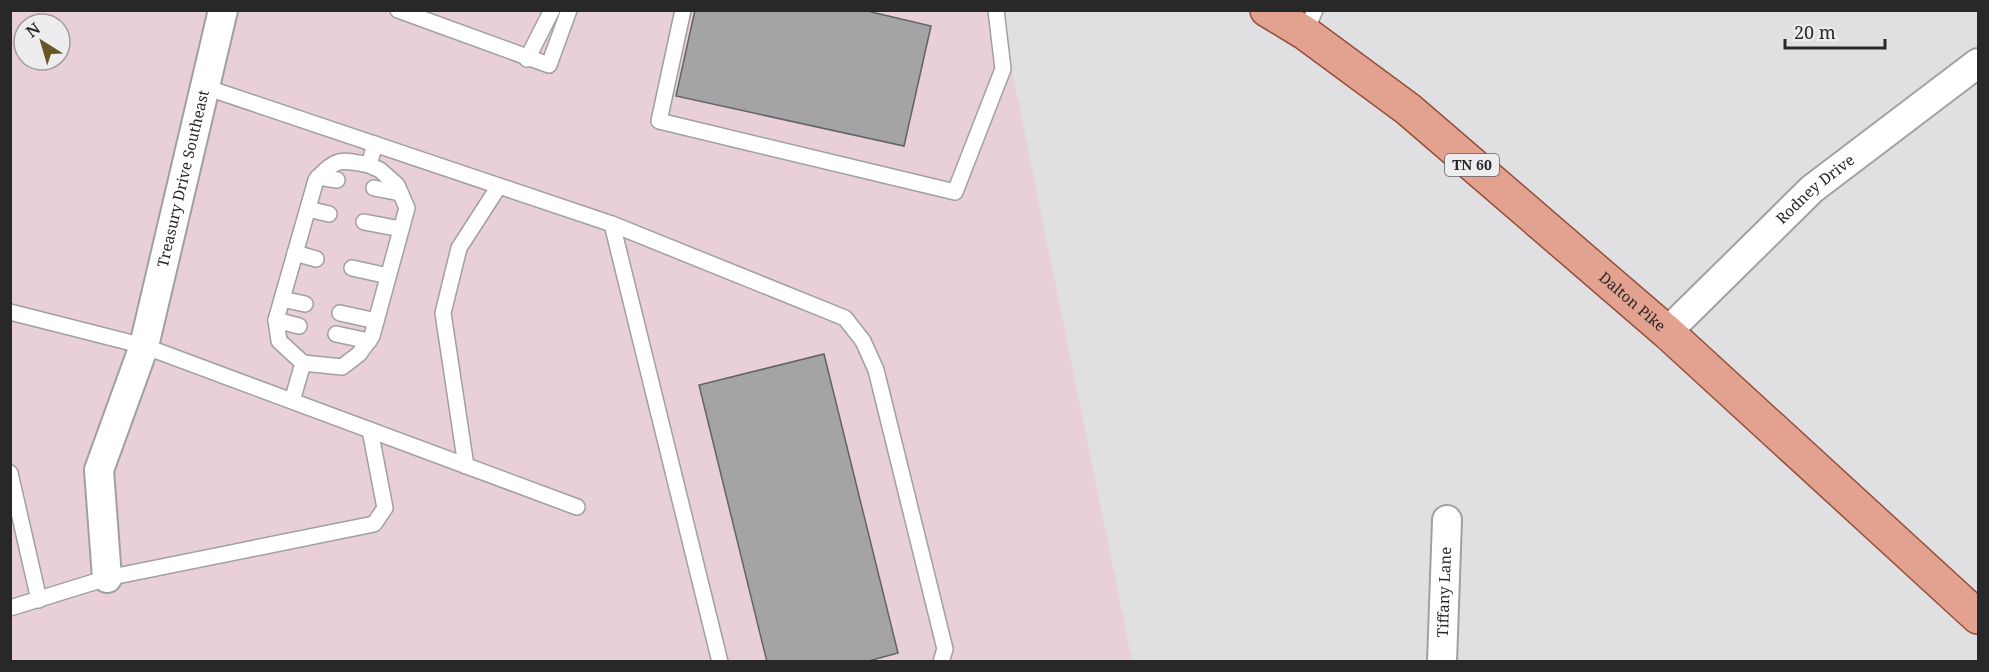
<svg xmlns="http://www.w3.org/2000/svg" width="1989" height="672" viewBox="0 0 1989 672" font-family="'Noto Serif',serif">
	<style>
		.commercial { fill: #e9cfd7; fill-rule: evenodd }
		.building { fill: #a4a4a7; stroke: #636365; stroke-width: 1.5 }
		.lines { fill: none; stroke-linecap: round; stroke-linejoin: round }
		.service-casing { stroke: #a0a0a3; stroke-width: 18 }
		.minor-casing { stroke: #a0a0a3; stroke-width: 32 }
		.primary-casing { stroke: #954f3b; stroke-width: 36 }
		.service { stroke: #fff; stroke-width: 15 }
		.minor { stroke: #fff; stroke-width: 28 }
		.primary { stroke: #e3a28f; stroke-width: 33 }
		.labels { text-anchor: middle; stroke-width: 4.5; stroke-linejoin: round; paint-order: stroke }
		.shield { fill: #ededf0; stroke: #636365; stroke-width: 1.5 }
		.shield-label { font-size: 14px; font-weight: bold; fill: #282829 }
		.street-label { font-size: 15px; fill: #282829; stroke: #ededf0 }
	</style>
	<rect width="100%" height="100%" fill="#e0e0e3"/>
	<path class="commercial" d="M10,11H1000L1132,661H11ZM24,24H60V60H24Z"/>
	<g class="building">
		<polygon points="695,10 863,10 931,26 904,146 676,96"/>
		<polygon points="824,354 898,653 865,662 767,662 699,385"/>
	</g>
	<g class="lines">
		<defs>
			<g id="service">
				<polyline points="398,10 549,65 569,10"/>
				<polyline points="683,10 659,121 955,192 1003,69 996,10"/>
				<polyline points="1305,33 1315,10"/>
				<polyline points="527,59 552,10"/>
				<polyline points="205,87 612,224 720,662"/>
				<polyline points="318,177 337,180"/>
				<polyline points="374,188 400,193"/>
				<polyline points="308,209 329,214"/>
				<polyline points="364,222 401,229"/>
				<polyline points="612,224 845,318 863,341 876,370 945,649 941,662"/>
				<polyline points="295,253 316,259"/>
				<polyline points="352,268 388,276"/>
				<polyline points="282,299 305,304"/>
				<polyline points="10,312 144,346 577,507"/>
				<polyline points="340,313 376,321"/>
				<polyline points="276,320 299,326"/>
				<polyline points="336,334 369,341"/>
				<polyline points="303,363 342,367 359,354 372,336 407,208 397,185 380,170 369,165"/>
				<path d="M292,401L303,363L279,341L276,320L316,180C336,158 340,159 369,165L375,144"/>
				<polyline points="466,466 443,313 459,248 499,186"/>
				<polyline points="10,473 39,600"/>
				<polyline points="10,608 107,578 374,524 385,508 370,430"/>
			</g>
			<g id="minor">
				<path id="s1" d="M1667,332L1812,189L1978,63"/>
				<path id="s2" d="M107,578L99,470L144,346L223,10"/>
				<path id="s3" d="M1442,662L1447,520"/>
			</g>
			<g id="primary">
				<path id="s4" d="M1267,10L1305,33L1408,109L1667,332L1978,617"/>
			</g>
		</defs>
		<use href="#service" class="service-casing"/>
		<use href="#minor" class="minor-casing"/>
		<use href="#primary" class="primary-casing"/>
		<use href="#service" class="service"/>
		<use href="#minor" class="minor"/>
		<use href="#primary" class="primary"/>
	</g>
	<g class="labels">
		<rect class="shield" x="1445" y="154" width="54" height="22" rx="4.5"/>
		<g class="shield-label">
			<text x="1472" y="170">TN 60</text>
		</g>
		<g class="street-label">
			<text dy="5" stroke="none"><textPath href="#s2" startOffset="412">Treasury Drive Southeast</textPath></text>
			<text dy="5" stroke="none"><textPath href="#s1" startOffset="206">Rodney Drive</textPath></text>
			<text dy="5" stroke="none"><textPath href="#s4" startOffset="468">Dalton Pike</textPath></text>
			<text dy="5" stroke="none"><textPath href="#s3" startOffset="70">Tiffany Lane</textPath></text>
		</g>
	</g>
	<rect width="1989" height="672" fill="none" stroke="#282829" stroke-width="24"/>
	<g transform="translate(42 42) rotate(323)"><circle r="28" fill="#ededf0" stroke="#9e9ea0" stroke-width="1.5"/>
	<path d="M0-4.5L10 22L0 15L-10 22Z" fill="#675725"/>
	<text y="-9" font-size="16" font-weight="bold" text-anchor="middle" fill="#282829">N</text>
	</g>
	<path d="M1785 39v9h100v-9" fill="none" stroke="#282829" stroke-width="3"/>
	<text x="1794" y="39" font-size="18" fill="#282829" stroke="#ededf0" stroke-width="4.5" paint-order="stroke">20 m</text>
</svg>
